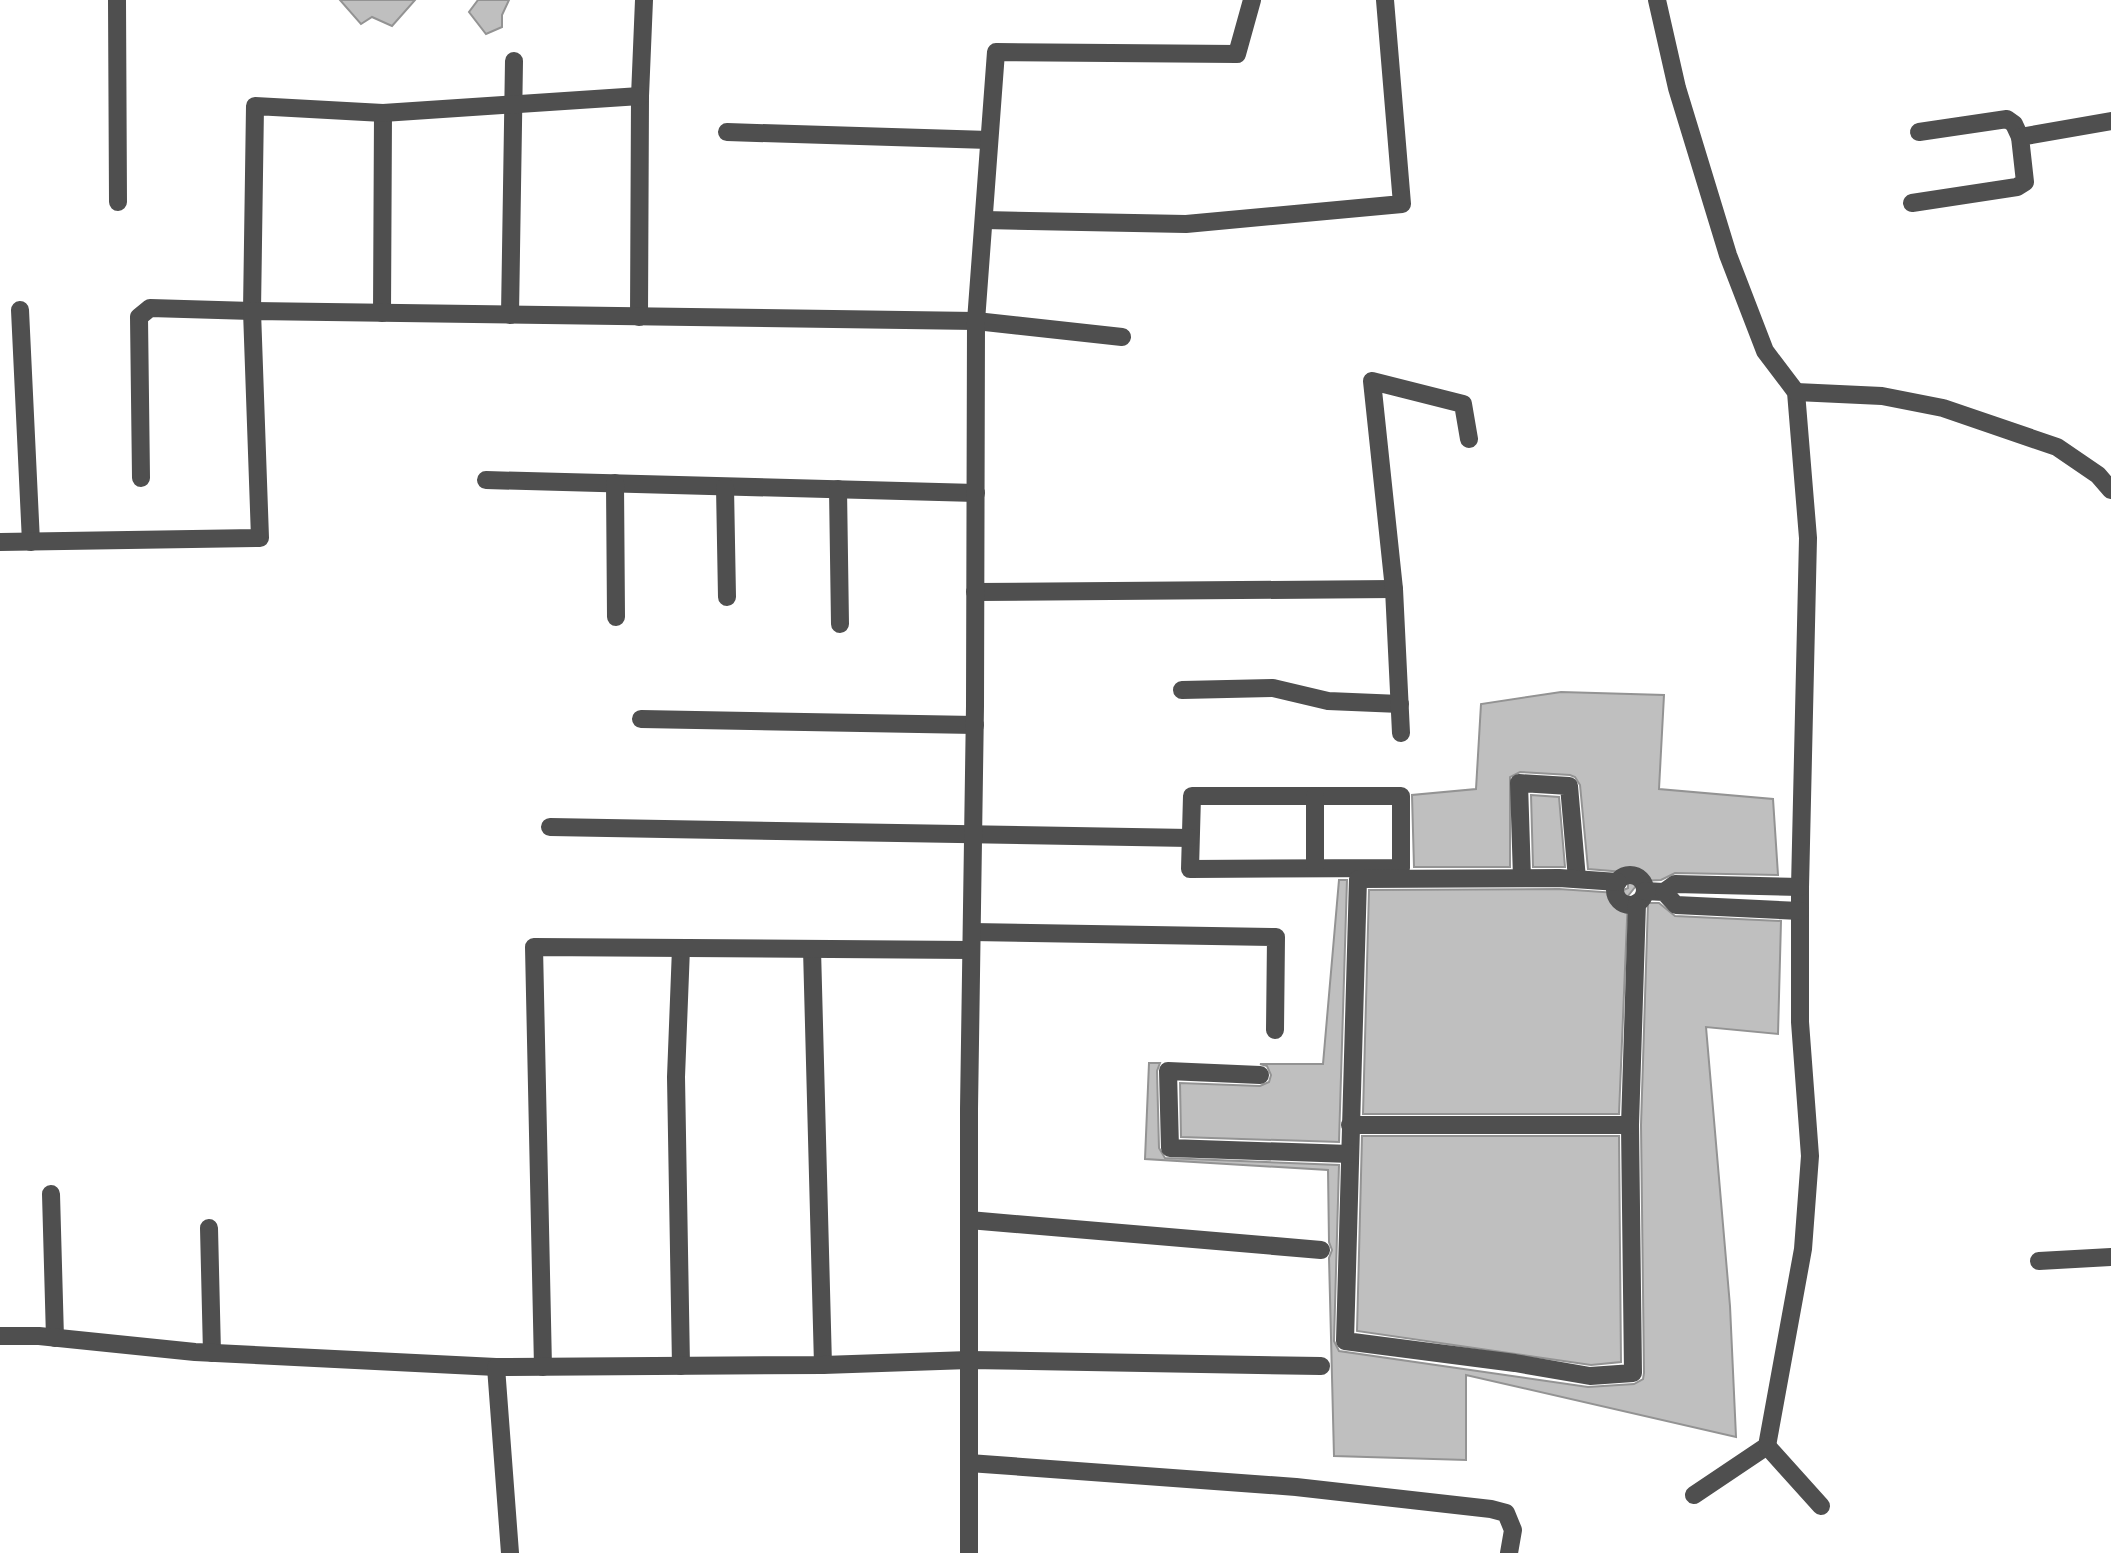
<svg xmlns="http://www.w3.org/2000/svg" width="2111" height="1553" viewBox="0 0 2111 1553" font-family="'Roboto Condensed',sans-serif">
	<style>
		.building { fill: #bfbfbf; stroke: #939393; stroke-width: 2 }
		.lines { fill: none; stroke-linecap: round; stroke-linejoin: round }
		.minor { stroke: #4f4f4f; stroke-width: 18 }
	</style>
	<rect width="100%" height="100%" fill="#fff"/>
	<g class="building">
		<polygon points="340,0 415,0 392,26 372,17 361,24"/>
		<polygon points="478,0 509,0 502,15 502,27 486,34 469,12"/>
		<polygon points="1561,692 1664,695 1659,789 1773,799 1778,875 1675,873 1661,880 1640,881 1628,896 1619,1114 1363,1114 1369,890 1559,889 1617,893 1628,888 1628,878 1624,872 1588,869 1580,785 1575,777 1570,775 1520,772 1510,777 1510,867 1414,867 1412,795 1476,789 1481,704"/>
		<polygon points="1531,795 1559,797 1565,867 1533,867"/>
		<polygon points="1339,880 1347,880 1339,1142 1181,1137 1180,1083 1260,1086 1269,1082 1271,1075 1267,1066 1260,1064 1323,1064"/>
		<polygon points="1648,903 1659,903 1675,916 1781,921 1778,1034 1706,1027 1730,1306 1736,1437 1466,1375 1466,1460 1334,1456 1329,1258 1332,1250 1329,1242 1328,1170 1145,1159 1149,1063 1160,1063 1157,1071 1159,1148 1165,1158 1339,1165 1334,1341 1339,1351 1588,1387 1634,1384 1643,1379 1644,1373 1641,1125"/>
		<polygon points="1362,1136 1619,1136 1621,1362 1591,1365 1357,1331"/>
	</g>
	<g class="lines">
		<g class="minor">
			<polyline points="117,0 118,202"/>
			<polyline points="1657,0 1677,88 1728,255 1765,351 1796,392 1808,538 1800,887 1800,1022 1810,1156 1803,1249 1767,1446 1694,1495"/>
			<polyline points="727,132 989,140"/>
			<polyline points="1919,132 2007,119 2014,124 2020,137"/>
			<polyline points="1912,203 2017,187 2025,182 2020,137 2111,121"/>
			<polyline points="984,220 1186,224 1402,204 1385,0"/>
			<polyline points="20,310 31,542"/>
			<polyline points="382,313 383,113"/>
			<polyline points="510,315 514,61"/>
			<polyline points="639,317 640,96 644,0"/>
			<polyline points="1796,392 1882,396 1943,408 2057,447 2098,475 2111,490"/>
			<polyline points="141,478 139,317 150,308 252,311 255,106 383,113 640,96"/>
			<polyline points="486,480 976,493"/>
			<polyline points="615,483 616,617"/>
			<polyline points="725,487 727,597"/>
			<polyline points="838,489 840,624"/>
			<polyline points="0,542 260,538 252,311 976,321 1122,337"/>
			<polyline points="975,592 1394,589"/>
			<polyline points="1182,690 1273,688 1328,701 1400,704"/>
			<polyline points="641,719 975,725"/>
			<polyline points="1401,733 1394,589 1372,381 1463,404 1469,439"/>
			<polygon points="1192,796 1401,796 1401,868 1190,869"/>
			<polyline points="550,827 1190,838"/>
			<polyline points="1315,868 1315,796"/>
			<circle cx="1630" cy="890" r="15"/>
			<polyline points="1522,878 1519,783 1569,786 1577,879"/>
			<polyline points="1618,882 1559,878 1358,879 1345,1341 1515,1363 1590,1376 1633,1373 1630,1125 1637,903"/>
			<polyline points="1645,891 1664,892 1676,905 1800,911"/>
			<polyline points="1664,892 1675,884 1800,887"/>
			<polyline points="972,932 1276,937 1275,1030"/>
			<polyline points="681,948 676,1077 681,1366"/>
			<polyline points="812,949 823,1365"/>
			<polyline points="1260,1075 1168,1071 1170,1148 1350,1154"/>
			<polyline points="1350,1125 1630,1125"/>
			<polyline points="51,1194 55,1338"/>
			<polyline points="969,1220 1321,1250"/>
			<polyline points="209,1228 212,1353"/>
			<polyline points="2039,1261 2111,1257"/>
			<polyline points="0,1336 39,1336 195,1352 496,1367"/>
			<polyline points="543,1367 534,947 971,950"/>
			<polyline points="1767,1446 1821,1506"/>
			<polyline points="969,1463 1296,1487 1491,1509 1506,1513 1513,1530 1509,1553"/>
			<polyline points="510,1553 496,1367 823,1365 969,1360 1321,1366"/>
			<polyline points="969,1553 969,1109 975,706 976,321 996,52 1237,54 1252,0"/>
		</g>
	</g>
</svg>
